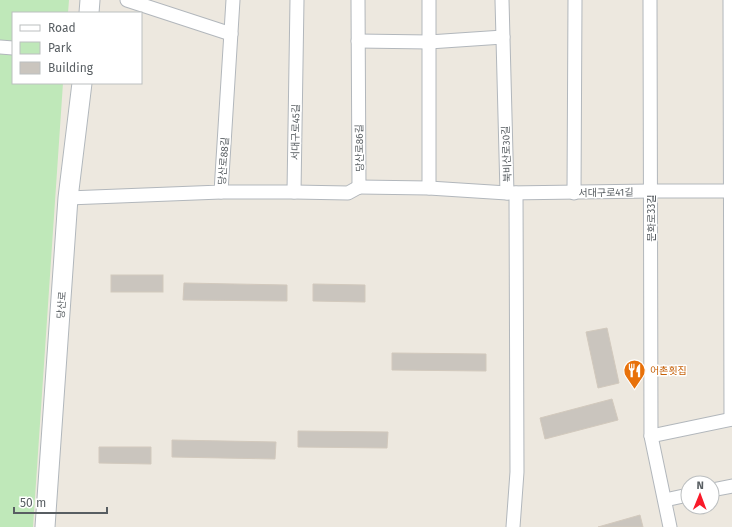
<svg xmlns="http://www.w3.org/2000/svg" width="732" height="527" viewBox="0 0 732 527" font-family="'Fira Sans','Noto Sans KR',sans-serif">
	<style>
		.green { fill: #bfe8b9 }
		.building { fill: #cac5be; stroke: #d2c9bd }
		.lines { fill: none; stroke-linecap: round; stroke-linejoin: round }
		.street-casing { stroke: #b2b7bc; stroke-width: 15 }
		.secondary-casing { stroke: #b1b7bc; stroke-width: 21 }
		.street { stroke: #fff; stroke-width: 13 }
		.secondary { stroke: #fff; stroke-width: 19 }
		.labels { text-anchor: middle; stroke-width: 3; stroke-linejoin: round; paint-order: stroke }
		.street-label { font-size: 10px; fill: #585e62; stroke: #fff }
		.food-label { font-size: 10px; fill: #c56008; stroke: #fff; text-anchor: start }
	</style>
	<rect width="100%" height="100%" fill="#ede8df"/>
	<polygon class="green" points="0,0 69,0 68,13 13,13 13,83 63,83 33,527 0,527"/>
	<g class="building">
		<rect x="111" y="275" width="52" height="17"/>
		<polygon points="184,283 287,285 287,301 183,300"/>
		<polygon points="313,284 365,285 365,302 313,301"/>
		<polygon points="607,328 619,383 598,388 586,332"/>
		<polygon points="392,353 486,354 486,371 392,370"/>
		<polygon points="612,399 618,420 545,439 540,418"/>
		<polygon points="298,431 388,432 387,448 298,447"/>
		<polygon points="172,440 276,442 275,459 172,457"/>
		<polygon points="99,447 151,447 151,464 99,463"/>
		<polygon points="640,515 643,527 598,527"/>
	</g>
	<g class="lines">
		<defs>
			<g id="street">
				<polyline points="127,0 231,34"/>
				<polyline points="358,0 359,187"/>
				<polyline points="429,0 429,188"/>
				<polyline points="502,0 507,193"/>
				<polyline points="650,0 651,436 670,527"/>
				<polyline points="730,0 731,419"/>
				<polyline points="358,41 429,42 503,37"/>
				<polyline points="0,47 13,48"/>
				<polyline points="359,187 429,188 507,193 651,191 732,191"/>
				<polyline points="221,192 294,192 348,193 359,187"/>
				<polyline points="294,192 297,0"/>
				<polyline points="574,193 575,0"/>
				<polyline points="68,198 221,192 233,0"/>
				<polyline points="651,436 732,419"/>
				<polyline points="712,490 732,486"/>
				<polyline points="665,500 688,495"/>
				<polyline points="513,527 517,472 516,193"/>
			</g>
			<g id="secondary">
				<polyline points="89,13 90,0"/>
				<polyline points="45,527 68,198 82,83"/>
			</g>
		</defs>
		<use href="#street" class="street-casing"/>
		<use href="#secondary" class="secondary-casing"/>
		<use href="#street" class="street"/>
		<use href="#secondary" class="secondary"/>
	</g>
	<defs>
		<symbol id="restaurant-pin" viewBox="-11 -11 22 30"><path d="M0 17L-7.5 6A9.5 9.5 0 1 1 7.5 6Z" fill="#e8710a" stroke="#fff"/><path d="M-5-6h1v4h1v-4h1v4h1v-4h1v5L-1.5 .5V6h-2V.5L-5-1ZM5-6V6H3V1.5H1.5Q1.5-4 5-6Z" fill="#fff"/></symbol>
	</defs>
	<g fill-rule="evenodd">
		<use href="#restaurant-pin" x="622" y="358" width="25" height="34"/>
	</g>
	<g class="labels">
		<g class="street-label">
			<text transform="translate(295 132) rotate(-89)" y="4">서대구로45길</text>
			<text transform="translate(359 148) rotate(-91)" y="4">당산로86길</text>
			<text transform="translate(506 154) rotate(-92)" y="4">북비산로30길</text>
			<text transform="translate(223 161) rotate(-86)" y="4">당산로88길</text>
			<text transform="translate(606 192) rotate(-1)" y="4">서대구로41길</text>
			<text transform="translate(651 218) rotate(-90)" y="4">문화로33길</text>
			<text transform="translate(61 305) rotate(-86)" y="4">당산로</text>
		</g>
		<g class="food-label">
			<text x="650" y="374">어촌횟집</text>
		</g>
	</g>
	<rect x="12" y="12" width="130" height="72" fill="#ffffff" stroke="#bcbfc0"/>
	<rect x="20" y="25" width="20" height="6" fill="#ffffff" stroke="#bcbfc0"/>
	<text x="48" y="32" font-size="12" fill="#585e62">Road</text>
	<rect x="20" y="42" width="20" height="12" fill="#bfe8b9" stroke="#bcbfc0"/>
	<text x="48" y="52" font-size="12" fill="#585e62">Park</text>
	<rect x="20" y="62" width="20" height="12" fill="#cac5be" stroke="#bcbfc0"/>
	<text x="48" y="72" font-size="12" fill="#585e62">Building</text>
	<g transform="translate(700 495) rotate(1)"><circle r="19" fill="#ffffff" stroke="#bcbfc0"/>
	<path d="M0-3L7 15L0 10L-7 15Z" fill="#f91a29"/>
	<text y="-6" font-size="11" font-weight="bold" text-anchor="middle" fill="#585e62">N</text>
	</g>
	<path d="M14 507v6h93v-6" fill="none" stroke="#585e62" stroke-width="2"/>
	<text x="20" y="507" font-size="12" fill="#585e62" stroke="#ffffff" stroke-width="3" paint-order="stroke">50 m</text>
</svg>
